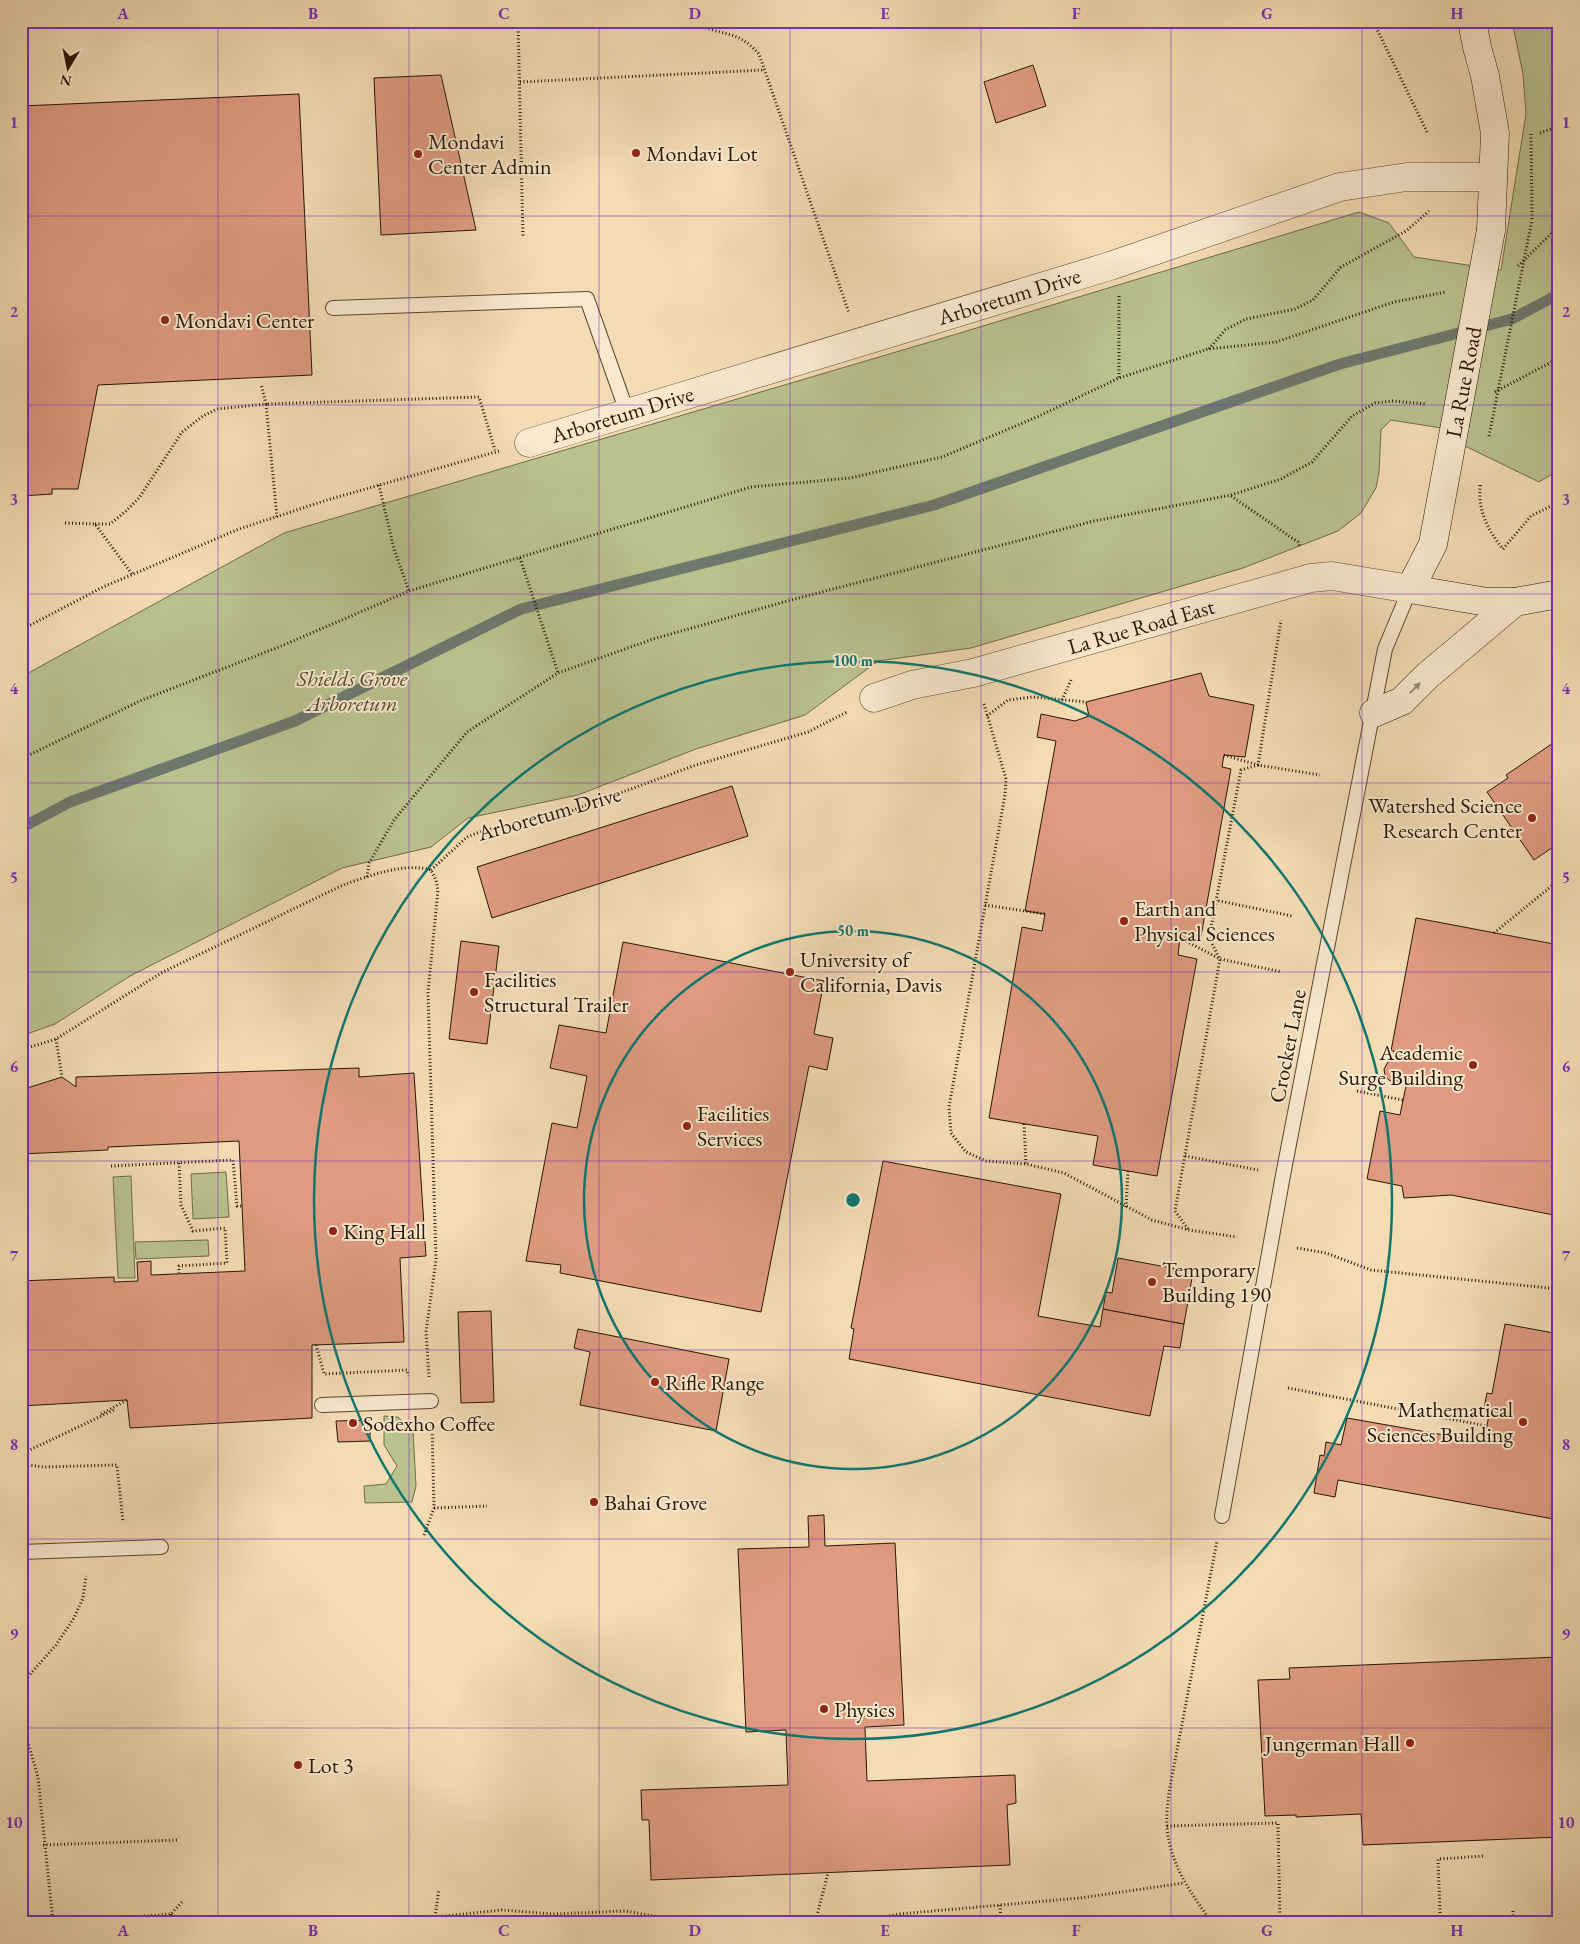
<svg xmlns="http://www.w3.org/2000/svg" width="1580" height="1944" viewBox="0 0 1580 1944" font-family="'EB Garamond',serif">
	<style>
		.green { fill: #b9c18f; stroke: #706c4a }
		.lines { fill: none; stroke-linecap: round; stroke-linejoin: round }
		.stream { stroke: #6e786d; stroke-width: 11 }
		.building { fill: #df9b81; stroke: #271604 }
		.lane-casing { stroke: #5a4730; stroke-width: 16 }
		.street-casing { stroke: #5a4730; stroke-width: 29 }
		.secondary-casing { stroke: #271604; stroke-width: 29 }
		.path { stroke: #271604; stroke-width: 3; stroke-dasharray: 1 2.5; stroke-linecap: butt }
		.lane { stroke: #f7e8ce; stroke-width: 14 }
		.street { stroke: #f7e8ce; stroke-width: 28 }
		.secondary { stroke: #f7e8ce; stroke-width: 28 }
		.secondary-bridge-casing { stroke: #271604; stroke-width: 29; stroke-linecap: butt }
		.path-bridge { stroke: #271604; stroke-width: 3; stroke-dasharray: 1 2.5; stroke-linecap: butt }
		.secondary-bridge { stroke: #f7e8ce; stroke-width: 28 }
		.oneway { fill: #998a73 }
		.grid { fill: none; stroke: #7b2cbf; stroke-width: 1; stroke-opacity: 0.55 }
		.ring { fill: none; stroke: #0f766e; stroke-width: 2.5 }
		.poi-dot { fill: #8f2418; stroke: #f7e8ce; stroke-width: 2 }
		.labels { text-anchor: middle; stroke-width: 4; stroke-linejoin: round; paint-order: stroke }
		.poi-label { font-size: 22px; fill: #271604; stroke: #f7e8ce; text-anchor: start }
		.street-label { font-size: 22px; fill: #271604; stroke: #f7e8ce }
		.park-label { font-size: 22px; font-style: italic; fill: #53492e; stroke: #f7e8ce }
		.centre { fill: #0f766e; stroke: #f7e8ce; stroke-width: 2.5 }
		.ring-label { font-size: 15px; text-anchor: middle; font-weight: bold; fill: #0f766e; stroke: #f7e8ce; stroke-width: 4; stroke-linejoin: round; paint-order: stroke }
		.neatline { fill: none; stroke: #7b2cbf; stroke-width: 2 }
		.grid-label { font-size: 16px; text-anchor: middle; font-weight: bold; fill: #7b2cbf }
	</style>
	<rect width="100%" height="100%" fill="#f3dbb4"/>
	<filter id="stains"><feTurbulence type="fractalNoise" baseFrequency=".004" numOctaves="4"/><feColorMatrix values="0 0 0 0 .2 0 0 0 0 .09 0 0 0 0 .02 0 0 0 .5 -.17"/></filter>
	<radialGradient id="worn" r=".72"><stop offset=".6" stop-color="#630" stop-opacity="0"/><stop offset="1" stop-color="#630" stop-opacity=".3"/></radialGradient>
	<g class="green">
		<polygon points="1512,21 1559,21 1559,470 1539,482 1465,446 1454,430 1391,420 1381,430 1379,472 1376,488 1361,513 1338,531 1243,568 971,648 878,661 805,715 696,749 578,795 468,818 431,847 342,868 130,976 55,1024 21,1036 21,677 284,533 940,339 1359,212 1389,223 1414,257 1501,270 1526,114 1523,74"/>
		<polygon points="226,1172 229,1217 193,1219 191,1174"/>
		<polygon points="131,1176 135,1278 118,1278 113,1177"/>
		<polygon points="208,1240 209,1256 136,1259 135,1242"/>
		<polygon points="384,1416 398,1417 413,1431 416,1486 412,1502 365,1503 364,1486 386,1484 397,1466 384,1445"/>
	</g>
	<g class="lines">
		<polyline class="stream" points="21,828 70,802 295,721 521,609 934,505 1340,364 1512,319 1559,294"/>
	</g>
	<g class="building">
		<polygon points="1033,65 1046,106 996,123 984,82"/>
		<polygon points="441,75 476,230 381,235 374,78"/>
		<polygon points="299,94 312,375 98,385 78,489 52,489 52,494 21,496 21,106"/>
		<polygon points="1201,673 1209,696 1254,705 1245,757 1224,755 1222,767 1231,769 1200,942 1180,938 1178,955 1197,959 1157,1176 1093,1165 1098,1136 989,1118 1022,927 1042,931 1045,914 1025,911 1056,741 1037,737 1041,714 1075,721 1089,716 1086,702"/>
		<polygon points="1559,739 1559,843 1534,860 1487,792 1508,778 1506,775"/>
		<polygon points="732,786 748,836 492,918 477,867"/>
		<polygon points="1416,918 1559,945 1559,1216 1451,1195 1404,1198 1402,1186 1367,1179 1380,1111 1400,1115 1407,1081 1390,1081 1385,1076 1384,1069 1388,1062 1395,1059 1394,1051 1391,1051"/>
		<polygon points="461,941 499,946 487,1044 449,1039"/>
		<polygon points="623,942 824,981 814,1034 833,1038 827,1070 809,1066 761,1312 560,1273 561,1265 526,1261 552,1123 577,1128 587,1076 550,1068 559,1025 606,1033"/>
		<polygon points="359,1068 359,1077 414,1073 426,1256 400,1258 404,1342 312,1345 312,1418 130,1428 127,1400 21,1406 21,1281 114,1277 114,1282 138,1281 137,1262 151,1261 151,1275 245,1271 239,1141 108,1147 108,1150 21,1154 21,1090 62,1077 76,1087 76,1077"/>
		<polygon points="883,1161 1061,1194 1038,1316 1100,1327 1103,1309 1184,1324 1180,1348 1164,1346 1150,1416 849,1359 854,1329 851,1328"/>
		<polygon points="1118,1258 1193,1272 1184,1324 1103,1309 1106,1292 1112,1293"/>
		<polygon points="491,1311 494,1402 461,1403 458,1312"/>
		<polygon points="1505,1324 1559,1334 1559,1520 1338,1480 1335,1497 1314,1493 1320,1455 1324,1456 1326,1442 1341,1445 1347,1418 1484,1442 1490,1409 1484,1408 1487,1393 1492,1394"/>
		<polygon points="578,1329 729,1359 716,1431 580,1405 590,1352 574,1348"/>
		<polygon points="370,1420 370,1441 338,1442 336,1421"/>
		<polygon points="824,1515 825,1546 895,1543 904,1725 865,1727 867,1781 1015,1775 1016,1803 1007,1805 1010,1865 651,1880 649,1820 642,1820 641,1790 788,1785 786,1730 746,1732 738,1549 809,1547 808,1516"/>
		<polygon points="1559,1657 1559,1837 1363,1845 1361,1814 1296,1817 1296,1815 1265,1816 1258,1680 1290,1679 1289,1668"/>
	</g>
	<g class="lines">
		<defs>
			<g id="lane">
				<polyline points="333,308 587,299 627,412"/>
				<polyline points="322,1405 431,1401"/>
				<polyline points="1222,1516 1283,1175 1385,649 1410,589"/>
				<polyline points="21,1552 161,1547"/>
			</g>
			<g id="street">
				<polyline points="529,443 1110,266 1340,187 1407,177 1493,177"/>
				<polyline points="874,698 912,685 973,673 1311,578 1332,576 1410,589"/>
			</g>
			<g id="secondary">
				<polyline points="1472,21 1477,47 1485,76 1495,133 1491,230"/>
				<polyline points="1455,425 1433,544 1410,589 1487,602 1515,602 1559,594"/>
				<polyline points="1374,713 1402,701 1427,676 1515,602"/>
			</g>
		</defs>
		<use href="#lane" class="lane-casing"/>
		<use href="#street" class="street-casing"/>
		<use href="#secondary" class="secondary-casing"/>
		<g class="path">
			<polyline points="518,21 523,238"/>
			<path d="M693,21C718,38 734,26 759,54L849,313"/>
			<polyline points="1373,21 1427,132"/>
			<polyline points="520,82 764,70"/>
			<polyline points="1540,133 1559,126"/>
			<polyline points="1531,134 1532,220"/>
			<polyline points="1518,266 1559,226"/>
			<polyline points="1119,296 1119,378"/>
			<polyline points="1209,349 1225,330 1246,319 1295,309 1313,300 1341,267 1406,231 1429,211"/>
			<polyline points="1495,392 1559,358"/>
			<polyline points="379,485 394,549 409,591"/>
			<path d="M1480,485C1478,511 1487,529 1503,549L1531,516L1551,506L1559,499"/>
			<polyline points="1231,496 1298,542 1300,547"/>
			<polyline points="277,517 266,404 479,397 495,450"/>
			<polyline points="65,523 95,524 132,574"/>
			<polyline points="95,524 110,524 126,511 139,498 182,432 203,416 217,409 266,404 261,384"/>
			<polyline points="520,558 558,673"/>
			<polyline points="21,630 103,587 239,529 327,500 499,451"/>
			<polyline points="1062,700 1071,680"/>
			<polyline points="984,704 1006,779 1005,795 949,1107 951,1133 966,1152 986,1161 1026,1164 1064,1173 1152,1220 1189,1230 1237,1237"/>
			<polyline points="987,716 1008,700 1033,697 1086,702"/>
			<polyline points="1224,755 1258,765 1281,620"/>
			<polyline points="21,759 142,700 279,647 409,591 751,487 850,478 942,457 1037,417 1119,378 1208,349 1276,342 1394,302 1446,292"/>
			<polyline points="431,870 467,837 482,831 571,811 696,765 808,732 847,712"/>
			<polyline points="367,877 369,863 394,820 467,732 558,673 653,639 791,600 1094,521 1231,495 1281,479 1312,462 1352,416 1375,403 1393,401 1427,404"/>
			<polyline points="1215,900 1292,916"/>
			<polyline points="985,905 1045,914"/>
			<polyline points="1494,933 1559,880"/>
			<polyline points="1180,938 1220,959 1282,972"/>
			<polyline points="56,1039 62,1077"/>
			<path d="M21,1050L56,1039L161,973L343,885C369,876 404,862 431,870L436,880L438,890L428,992L436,1260L426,1332L429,1377"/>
			<polyline points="1357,1091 1403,1100"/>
			<polyline points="1024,1124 1026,1164"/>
			<polyline points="1185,1156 1258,1170"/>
			<polyline points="179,1163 181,1205 193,1231 225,1228 227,1263 179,1266 179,1273"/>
			<polyline points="111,1166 233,1160 237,1206 242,1206"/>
			<polyline points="1126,1207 1128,1171"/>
			<polyline points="1188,1229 1175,1211 1220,959 1209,938 1241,770 1258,765 1320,775"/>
			<polyline points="1297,1248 1326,1253 1371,1270 1559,1289"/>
			<polyline points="316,1345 324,1374 407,1370 408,1376"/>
			<polyline points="1288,1388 1487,1426"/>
			<polyline points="101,1414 127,1400"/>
			<polyline points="21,1454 114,1410"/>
			<polyline points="21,1464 44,1467 117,1465 123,1522"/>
			<polyline points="434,1508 487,1506"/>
			<polyline points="424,1535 434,1508 432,1425"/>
			<polyline points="1167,1826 1278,1823 1280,1922"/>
			<polyline points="43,1845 178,1840"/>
			<polyline points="1000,1905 1001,1923"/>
			<polyline points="1513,1911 1513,1923"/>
			<polyline points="1440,1913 1438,1859 1484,1856"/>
			<polyline points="171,1914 171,1923"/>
			<polyline points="435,1917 502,1910 553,1914 625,1911 695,1923"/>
			<polyline points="53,1922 38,1777 24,1729 26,1679 56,1645 74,1618 83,1598 86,1576"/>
			<polyline points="50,1923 171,1914 183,1901"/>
			<polyline points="432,1923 435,1917 439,1889"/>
			<polyline points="815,1923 828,1873"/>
			<polyline points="855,1923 899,1914 1080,1898 1184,1883"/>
			<path d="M1212,1923C1191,1893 1170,1865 1167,1827C1166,1816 1168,1803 1169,1792L1217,1541"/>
		</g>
		<use href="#lane" class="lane"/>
		<use href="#street" class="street"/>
		<use href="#secondary" class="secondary"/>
		<defs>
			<polyline id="secondary-bridge" points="1455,425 1491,230"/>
		</defs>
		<use href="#secondary-bridge" class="secondary-bridge-casing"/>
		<polyline class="path-bridge" points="1489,436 1532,220"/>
		<use href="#secondary-bridge" class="secondary-bridge"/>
	</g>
	<defs><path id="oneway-solid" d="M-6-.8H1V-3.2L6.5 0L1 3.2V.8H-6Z" transform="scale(1.25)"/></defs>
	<use class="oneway" href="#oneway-solid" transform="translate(1415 688) rotate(-45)"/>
	<path class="grid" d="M218,21V1923M409,21V1923M599,21V1923M790,21V1923M981,21V1923M1171,21V1923M1362,21V1923M21,216H1559M21,405H1559M21,594H1559M21,783H1559M21,972H1559M21,1161H1559M21,1350H1559M21,1539H1559M21,1728H1559"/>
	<g class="ring">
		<circle cx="853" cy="1200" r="269"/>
		<circle cx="853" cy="1200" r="539"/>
	</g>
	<g class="poi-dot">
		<circle cx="636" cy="153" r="5"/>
		<circle cx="418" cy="154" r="5"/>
		<circle cx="165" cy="320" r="5"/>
		<circle cx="1532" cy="818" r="5"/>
		<circle cx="1124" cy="921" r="5"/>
		<circle cx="790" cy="972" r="5"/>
		<circle cx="474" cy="992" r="5"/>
		<circle cx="1473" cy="1065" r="5"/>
		<circle cx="687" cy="1126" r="5"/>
		<circle cx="333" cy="1231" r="5"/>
		<circle cx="1152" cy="1282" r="5"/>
		<circle cx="655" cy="1382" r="5"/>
		<circle cx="1523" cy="1422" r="5"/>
		<circle cx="353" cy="1423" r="5"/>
		<circle cx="594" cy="1502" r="5"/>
		<circle cx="824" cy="1709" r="5"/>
		<circle cx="1410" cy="1743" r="5"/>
		<circle cx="298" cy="1765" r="5"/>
	</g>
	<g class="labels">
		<g class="poi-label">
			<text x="428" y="149">Mondavi<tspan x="428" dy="25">Center Admin</tspan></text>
			<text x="646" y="161">Mondavi Lot</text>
			<text x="175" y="328">Mondavi Center</text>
			<text x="1522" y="813" text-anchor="end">Watershed Science<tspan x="1522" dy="25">Research Center</tspan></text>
			<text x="1134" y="916">Earth and<tspan x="1134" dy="25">Physical Sciences</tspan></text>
			<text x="800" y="967">University of<tspan x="800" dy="25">California, Davis</tspan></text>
			<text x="484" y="987">Facilities<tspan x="484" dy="25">Structural Trailer</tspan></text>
			<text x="1463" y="1060" text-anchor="end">Academic<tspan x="1463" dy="25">Surge Building</tspan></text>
			<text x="697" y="1121">Facilities<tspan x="697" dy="25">Services</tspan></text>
			<text x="343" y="1239">King Hall</text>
			<text x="1162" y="1277">Temporary<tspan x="1162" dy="25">Building 190</tspan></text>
			<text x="665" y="1390">Rifle Range</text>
			<text x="1513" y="1417" text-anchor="end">Mathematical<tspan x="1513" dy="25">Sciences Building</tspan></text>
			<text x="363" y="1431">Sodexho Coffee</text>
			<text x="604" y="1510">Bahai Grove</text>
			<text x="834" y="1717">Physics</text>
			<text x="1400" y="1751" text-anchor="end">Jungerman Hall</text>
			<text x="308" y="1773">Lot 3</text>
		</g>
		<g class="street-label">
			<text transform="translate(1009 296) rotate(-17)" y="8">Arboretum Drive</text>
			<text transform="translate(1463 382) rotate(-79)" y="8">La Rue Road</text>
			<text transform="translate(622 414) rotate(-17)" y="8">Arboretum Drive</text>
			<text transform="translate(1141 626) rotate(-16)" y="8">La Rue Road East</text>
			<text transform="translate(549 813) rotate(-16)" y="8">Arboretum Drive</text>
			<text transform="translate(1287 1046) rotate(-79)" y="8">Crocker Lane</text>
		</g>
		<g class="park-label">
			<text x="352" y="686">Shields Grove<tspan x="352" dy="25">Arboretum</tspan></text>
		</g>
	</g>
	<circle cx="853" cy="1200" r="8" class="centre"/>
	<g class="ring-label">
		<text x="853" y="666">100 m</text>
		<text x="853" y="936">50 m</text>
	</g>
	<rect width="1580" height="1944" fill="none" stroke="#f3dbb4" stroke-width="55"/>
	<g transform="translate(68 68) rotate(190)" stroke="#f7e8ce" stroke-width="4" paint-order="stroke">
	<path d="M0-4L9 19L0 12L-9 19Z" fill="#271604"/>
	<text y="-8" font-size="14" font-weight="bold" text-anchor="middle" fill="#271604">N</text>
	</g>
	<rect x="28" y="28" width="1524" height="1888" class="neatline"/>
	<g class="grid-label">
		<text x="123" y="19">A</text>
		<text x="313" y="19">B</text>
		<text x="504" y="19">C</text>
		<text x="695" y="19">D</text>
		<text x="885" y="19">E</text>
		<text x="1076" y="19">F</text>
		<text x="1267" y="19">G</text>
		<text x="1457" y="19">H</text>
		<text x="14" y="128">1</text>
		<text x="1566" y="128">1</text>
		<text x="14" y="317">2</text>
		<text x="1566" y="317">2</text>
		<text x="14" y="505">3</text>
		<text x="1566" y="505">3</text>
		<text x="14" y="694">4</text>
		<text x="1566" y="694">4</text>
		<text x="14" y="883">5</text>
		<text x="1566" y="883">5</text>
		<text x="14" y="1072">6</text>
		<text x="1566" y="1072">6</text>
		<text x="14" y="1261">7</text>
		<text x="1566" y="1261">7</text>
		<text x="14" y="1450">8</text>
		<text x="1566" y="1450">8</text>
		<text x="14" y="1639">9</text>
		<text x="1566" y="1639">9</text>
		<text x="14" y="1828">10</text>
		<text x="1566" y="1828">10</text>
		<text x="123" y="1936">A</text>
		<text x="313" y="1936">B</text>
		<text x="504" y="1936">C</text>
		<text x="695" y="1936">D</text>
		<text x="885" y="1936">E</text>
		<text x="1076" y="1936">F</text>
		<text x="1267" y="1936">G</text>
		<text x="1457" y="1936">H</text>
	</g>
	<rect width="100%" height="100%" filter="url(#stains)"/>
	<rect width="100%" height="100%" fill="url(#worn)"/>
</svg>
